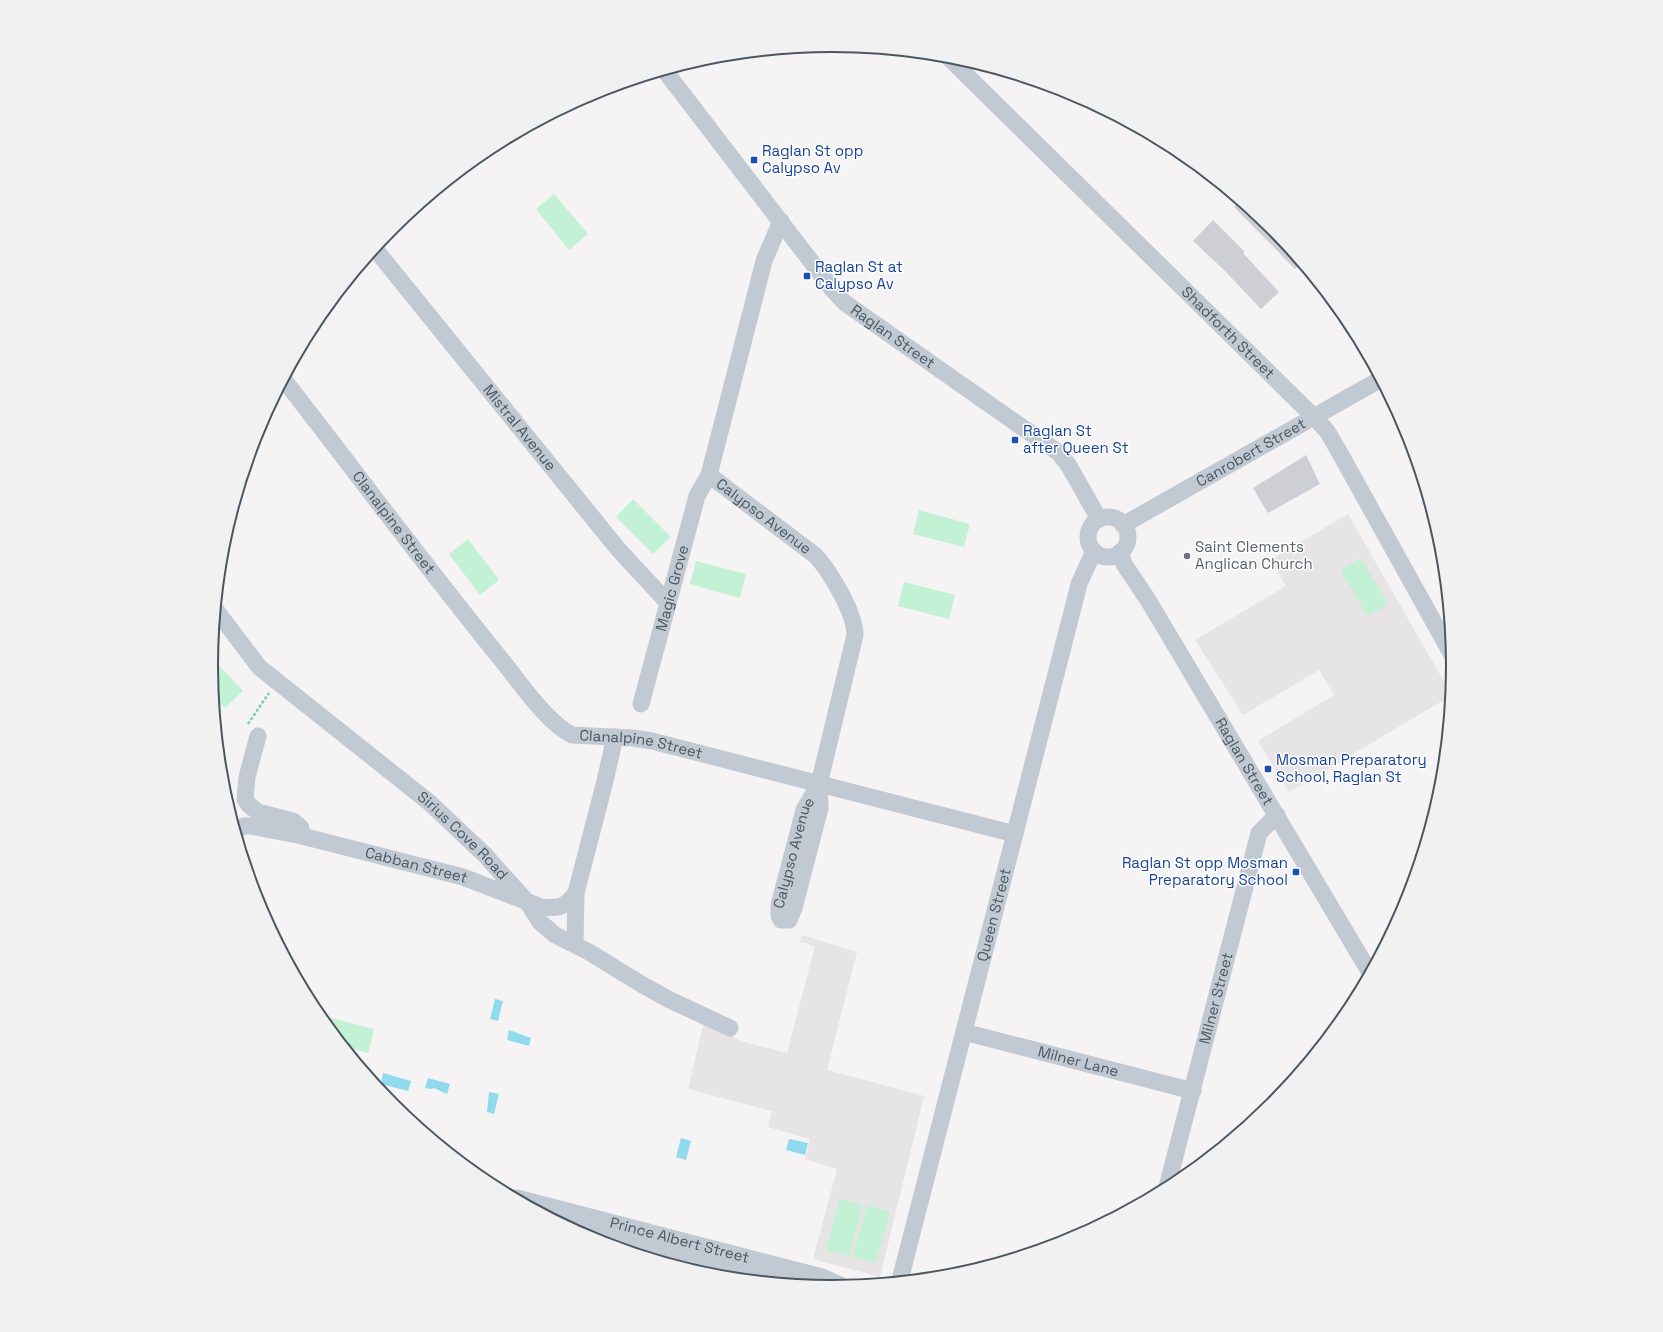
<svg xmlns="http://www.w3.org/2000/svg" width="1663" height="1332" viewBox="0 0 1663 1332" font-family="'Space Grotesk',sans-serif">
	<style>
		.education { fill: #e6e4e5 }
		.grass { fill: #c3f1d5 }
		.water { fill: #90daee }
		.building { fill: #cdcfd5 }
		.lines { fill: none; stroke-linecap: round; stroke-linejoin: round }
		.path { stroke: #7ad0a6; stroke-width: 2.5; stroke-dasharray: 3 2; stroke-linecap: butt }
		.minor { stroke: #c1cad2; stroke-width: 17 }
		.transit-dot { fill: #1a4fb4; stroke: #fff; stroke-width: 1.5 }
		.worship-dot { fill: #6b7280; stroke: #fff; stroke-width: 1.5 }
		.labels { text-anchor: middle; stroke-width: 3; stroke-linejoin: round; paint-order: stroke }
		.transit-label { font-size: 15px; fill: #164399; stroke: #fff; text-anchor: start }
		.street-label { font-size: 15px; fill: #4a5661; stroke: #fff }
		.worship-label { font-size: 15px; fill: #5b616d; stroke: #fff; text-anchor: start }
		.rim { fill: none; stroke: #4a5661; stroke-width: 2 }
	</style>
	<rect width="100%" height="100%" fill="#f5f3f3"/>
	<g class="education">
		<polygon points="1348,514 1450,692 1449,697 1289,792 1258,741 1334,695 1319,670 1243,715 1195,640 1286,586 1270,560"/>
		<polygon points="802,935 857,952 827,1070 924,1096 880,1277 813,1259 837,1169 805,1159 810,1139 768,1127 772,1111 688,1089 704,1022 744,1042 787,1053 815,946 800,942"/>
	</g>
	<g class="grass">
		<polygon points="554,194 588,234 569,250 536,209"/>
		<polygon points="633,499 671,537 653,554 616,517"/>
		<polygon points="919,510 970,524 964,547 913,534"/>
		<polygon points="468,539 499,580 480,595 449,554"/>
		<polygon points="1361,558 1388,604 1367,616 1341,570"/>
		<polygon points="696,561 746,574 740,598 690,584"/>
		<polygon points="904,582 955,595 949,619 898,606"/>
		<polygon points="211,657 243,691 225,708 213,695 211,666"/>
		<polygon points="324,1016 374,1029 368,1053 344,1046 323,1020"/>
		<polygon points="840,1199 863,1205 849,1256 826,1250"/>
		<polygon points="867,1205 890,1212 876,1263 853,1257"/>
	</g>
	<g class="water">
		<polygon points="495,999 503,1001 498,1021 490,1019"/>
		<polygon points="509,1030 531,1038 529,1046 507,1040"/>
		<polygon points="383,1073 411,1081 408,1091 381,1084"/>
		<polygon points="428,1078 450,1084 447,1094 434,1088 431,1089 425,1088"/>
		<polygon points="489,1092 499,1094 494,1114 487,1112"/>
		<polygon points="681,1138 691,1141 686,1160 676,1157"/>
		<polygon points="789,1139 808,1143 805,1155 786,1150"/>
	</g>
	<g class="building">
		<polygon points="1239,201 1271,227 1301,264 1295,269 1234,207"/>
		<polygon points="1213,220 1245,252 1243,253 1279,292 1261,309 1225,271 1193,241"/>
		<polygon points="1306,455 1320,484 1268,513 1253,488"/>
	</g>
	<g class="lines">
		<g class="path">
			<polyline points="248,724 269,693"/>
			<polyline points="225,796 230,782"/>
		</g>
		<g class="minor">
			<path id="s1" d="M948,57L1314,417L1327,431L1337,448L1451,653"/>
			<path id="s2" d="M665,71L833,290L845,303L1059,453L1069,466L1099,519"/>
			<path id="s3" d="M781,221L764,261L709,475L816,556C831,573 855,613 855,635L819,784L820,808L794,908L789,920H781L779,916V905L804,810L819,784"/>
			<path id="s4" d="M375,249L618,549L668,603"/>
			<path id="s5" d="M284,380C356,472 426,567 500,658C518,680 547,723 572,735L633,738L652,741L1015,834"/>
			<circle cx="1108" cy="537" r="20"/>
			<path id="s6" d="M1123,525L1379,380"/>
			<path id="s7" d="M1120,552L1124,564L1148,600L1369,971"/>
			<path id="s8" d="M216,610L259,667L430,803L485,855L528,903L540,922L555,935L589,952L641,984L670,1000L730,1028"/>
			<path id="s9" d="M641,704L697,496L709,475"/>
			<polyline points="236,830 244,826 251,826 302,836 301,828 293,821 258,812 249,805 245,799 247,777 258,736"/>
			<path id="s10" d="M302,836L463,877L541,907C558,909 566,907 576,893L605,781L615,737"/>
			<polyline points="575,944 576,893"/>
			<path id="s11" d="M964,1032L1193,1091"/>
			<path id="s12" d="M1167,1187L1259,833L1277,815"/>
			<path id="s13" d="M517,1198L822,1277L842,1286"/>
			<polyline points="566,1225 797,1284"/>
			<path id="s14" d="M900,1280L1074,604L1079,584L1094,551"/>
		</g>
	</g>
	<g class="transit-dot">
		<rect x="750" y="156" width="8" height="8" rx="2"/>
		<rect x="803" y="272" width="8" height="8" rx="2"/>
		<rect x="1011" y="436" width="8" height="8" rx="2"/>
		<rect x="1264" y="765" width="8" height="8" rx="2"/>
		<rect x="1292" y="868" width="8" height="8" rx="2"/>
	</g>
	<circle class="worship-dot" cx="1187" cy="556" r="4"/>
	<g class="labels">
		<g class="transit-label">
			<text x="762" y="156">Raglan St opp<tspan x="762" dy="17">Calypso Av</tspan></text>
			<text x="815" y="272">Raglan St at<tspan x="815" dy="17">Calypso Av</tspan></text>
			<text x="1023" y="436">Raglan St<tspan x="1023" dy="17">after Queen St</tspan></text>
			<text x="1276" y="765">Mosman Preparatory<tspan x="1276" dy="17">School, Raglan St</tspan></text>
			<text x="1288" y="868" text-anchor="end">Raglan St opp Mosman<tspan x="1288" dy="17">Preparatory School</tspan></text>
		</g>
		<g class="street-label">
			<text dy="5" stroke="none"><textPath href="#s1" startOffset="393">Shadforth Street</textPath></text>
			<text dy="5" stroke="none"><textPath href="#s2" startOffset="352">Raglan Street</textPath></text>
			<text dy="5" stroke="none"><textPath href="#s4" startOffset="230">Mistral Avenue</textPath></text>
			<text dy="5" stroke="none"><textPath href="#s6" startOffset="147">Canrobert Street</textPath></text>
			<text dy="5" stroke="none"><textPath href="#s3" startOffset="333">Calypso Avenue</textPath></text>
			<text dy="5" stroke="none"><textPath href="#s5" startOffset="180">Clanalpine Street</textPath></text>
			<text dy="5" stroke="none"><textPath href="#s9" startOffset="120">Magic Grove</textPath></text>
			<text dy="5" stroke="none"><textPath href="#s5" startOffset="528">Clanalpine Street</textPath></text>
			<text dy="5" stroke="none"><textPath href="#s7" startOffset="244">Raglan Street</textPath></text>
			<text dy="5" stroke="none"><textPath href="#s8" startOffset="336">Sirius Cove Road</textPath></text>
			<text dy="5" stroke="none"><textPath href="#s3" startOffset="859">Calypso Avenue</textPath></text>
			<text dy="5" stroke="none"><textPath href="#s10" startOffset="118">Cabban Street</textPath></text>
			<text dy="5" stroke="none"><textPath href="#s14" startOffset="377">Queen Street</textPath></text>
			<text dy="5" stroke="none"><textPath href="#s12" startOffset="195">Milner Street</textPath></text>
			<text dy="5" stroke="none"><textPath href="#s11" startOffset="118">Milner Lane</textPath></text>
			<text dy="5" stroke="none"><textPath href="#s13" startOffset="168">Prince Albert Street</textPath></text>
		</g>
		<g class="worship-label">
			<text x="1195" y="552">Saint Clements<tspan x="1195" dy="17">Anglican Church</tspan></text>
		</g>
	</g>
	<path d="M0 0H1663V1332H0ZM218 666a614 614 0 1 1 1228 0a614 614 0 1 1-1228 0Z" fill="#f1f1f2" fill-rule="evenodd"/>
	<path class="rim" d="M218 666a614 614 0 1 1 1228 0a614 614 0 1 1-1228 0Z"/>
</svg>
